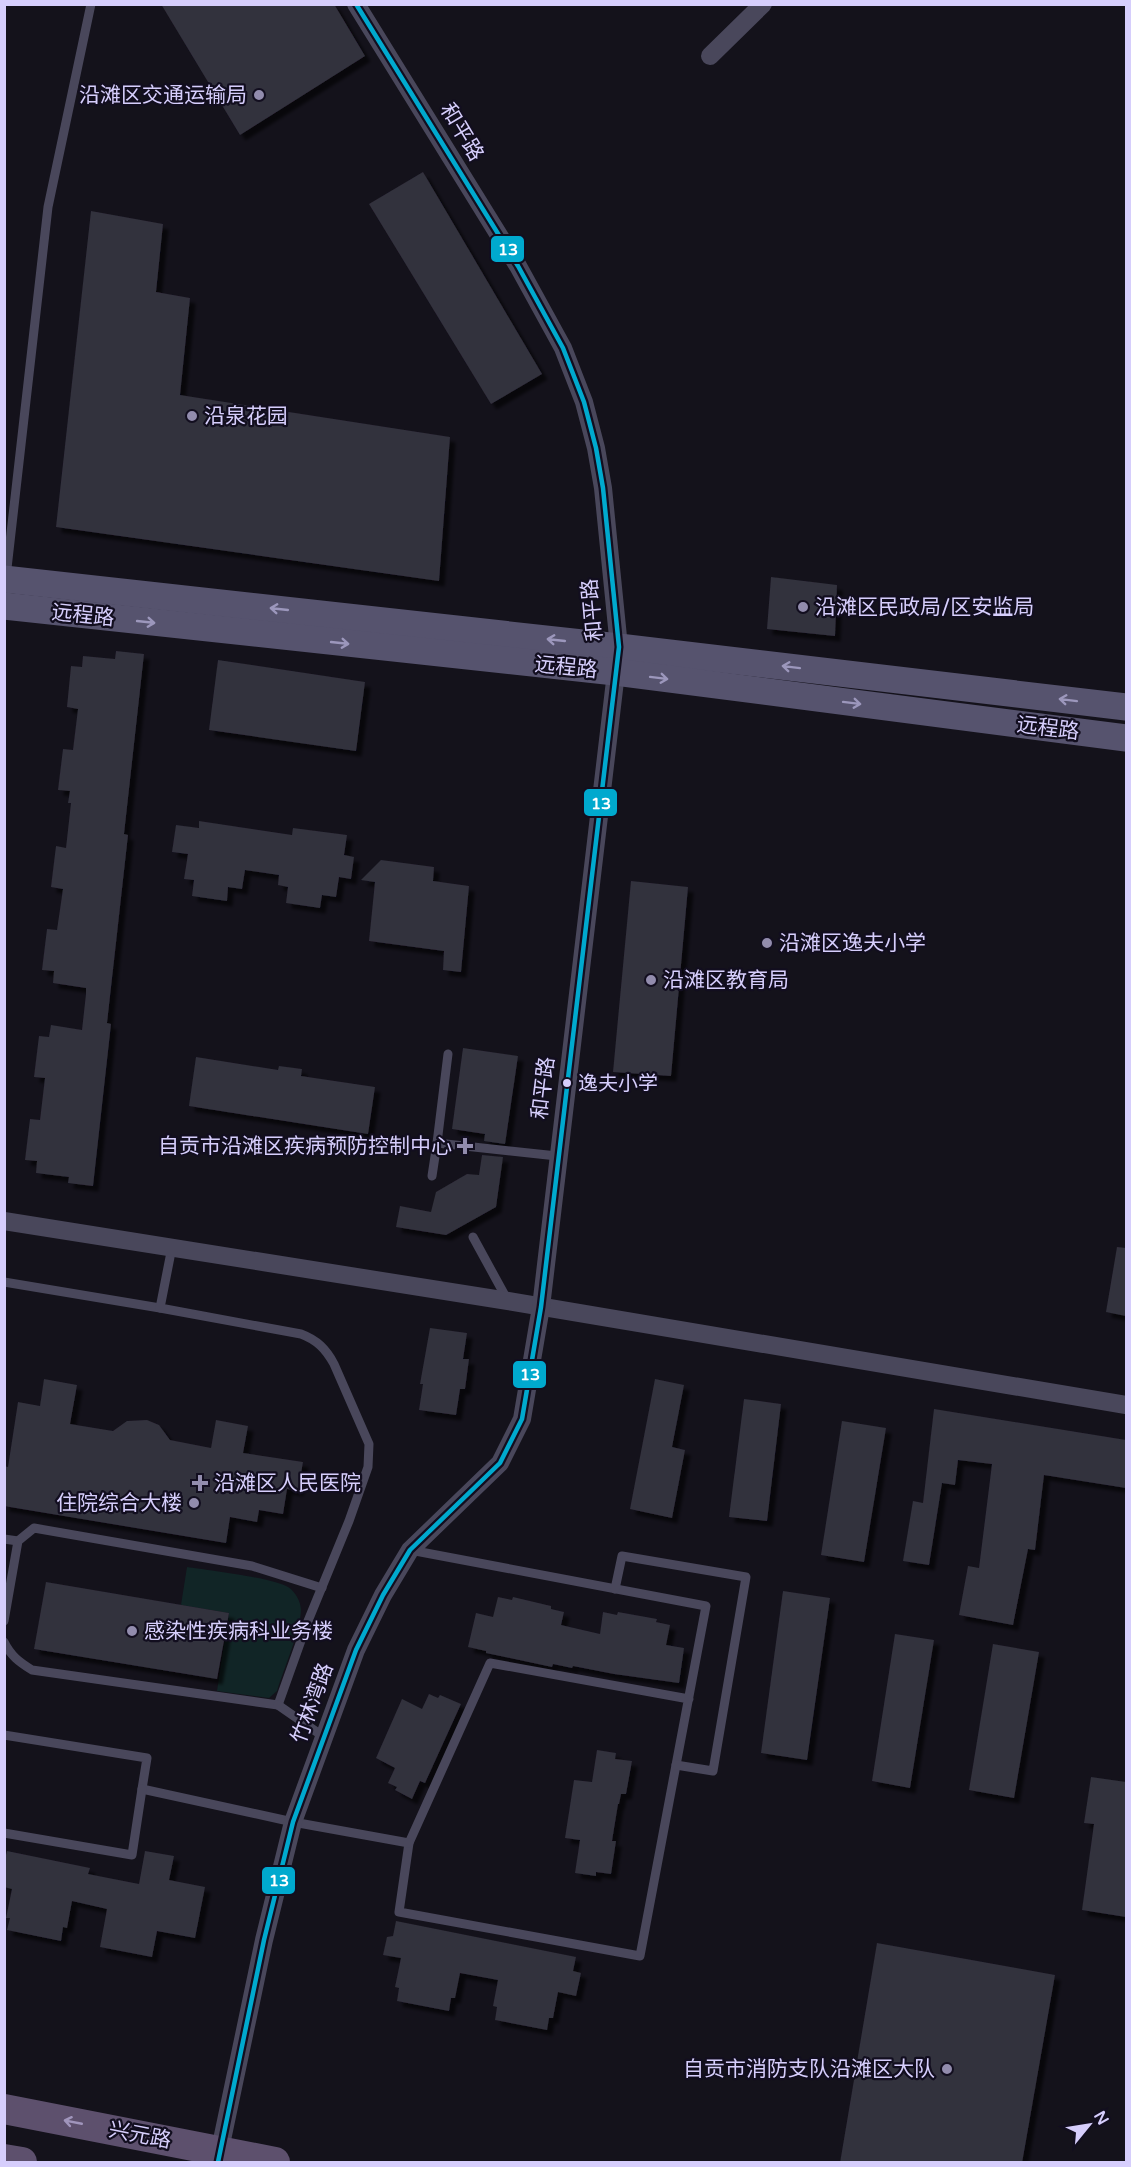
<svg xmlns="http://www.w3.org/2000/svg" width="1131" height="2167" viewBox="0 0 1131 2167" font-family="'Varela Round','Noto Sans SC',sans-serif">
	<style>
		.green { fill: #112526 }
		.building { fill: #32303d; filter: url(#shadow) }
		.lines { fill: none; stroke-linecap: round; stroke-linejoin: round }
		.lane { stroke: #49475b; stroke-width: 9 }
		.street { stroke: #49475b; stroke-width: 18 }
		.secondary { stroke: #56536e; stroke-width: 27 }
		.primary { stroke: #5d506d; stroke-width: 30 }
		.bus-1-casing { stroke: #120e1f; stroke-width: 9 }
		.bus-1 { stroke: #00a9ce; stroke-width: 4.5 }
		.oneway { stroke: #9c97bc }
		.oneway2 { stroke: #a095bc }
		.poi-dot { fill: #928cad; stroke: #120e1f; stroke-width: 2 }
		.bus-dot { fill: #d6cefc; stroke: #120e1f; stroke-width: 2 }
		.labels { text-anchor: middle; stroke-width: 4.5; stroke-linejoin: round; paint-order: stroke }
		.bus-label { font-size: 20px; fill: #d6cefc; stroke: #120e1f; text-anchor: start }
		.poi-label { font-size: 21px; fill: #d6cefc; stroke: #120e1f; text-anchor: start }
		.street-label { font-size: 21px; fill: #d6cefc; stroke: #120e1f }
		.line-badge { stroke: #120e1f; stroke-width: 2 }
		.badge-label { font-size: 16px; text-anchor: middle; font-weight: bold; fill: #fff }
	</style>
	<defs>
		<filter id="shadow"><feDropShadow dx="5.5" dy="5.5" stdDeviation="1.5" flood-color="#0009"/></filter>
	</defs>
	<rect width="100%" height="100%" fill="#14121b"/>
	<path class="green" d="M187,1567C207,1570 274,1578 288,1587C295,1591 301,1602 301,1610C301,1629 283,1671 277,1691L269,1698L217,1691L229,1613L181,1605Z"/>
	<g class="building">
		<polygon points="161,4 334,4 365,56 240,135"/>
		<polygon points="423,172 542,374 491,404 369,204"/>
		<polygon points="91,211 163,224 156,292 190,298 180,395 450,437 439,581 56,527"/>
		<polygon points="771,577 837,585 835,636 767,629"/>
		<polygon points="116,651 144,654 124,834 128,835 107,1023 111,1024 93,1186 68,1183 69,1177 36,1173 37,1161 25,1160 30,1119 40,1120 45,1078 34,1077 39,1036 49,1037 51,1025 82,1030 86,994 86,988 53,983 54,971 42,970 47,929 57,930 63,889 51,887 56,846 66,848 71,803 68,803 70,791 58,790 63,749 73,750 78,709 67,707 71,666 82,667 83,656 115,659"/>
		<polygon points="218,660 365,682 356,751 209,730"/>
		<polygon points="199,821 292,835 293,828 347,835 344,855 354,857 351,879 339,877 336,897 322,895 320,908 286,903 288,887 278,885 279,875 245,870 242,889 228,887 227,901 192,896 194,880 184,879 188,854 172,852 176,825 199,828"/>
		<polygon points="381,860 434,867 433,881 469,886 461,972 443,970 444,951 369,941 375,882 361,880"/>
		<polygon points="631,881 688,887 671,1076 613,1072"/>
		<polygon points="463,1048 518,1056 505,1144 484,1141 485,1134 452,1129"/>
		<polygon points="196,1057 278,1070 279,1066 302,1069 301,1076 375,1087 368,1134 189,1106"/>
		<polygon points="482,1155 503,1157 496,1207 446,1235 396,1227 400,1206 431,1212 436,1192 467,1174 479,1175"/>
		<polygon points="1117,1247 1126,1248 1126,1316 1106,1312"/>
		<polygon points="430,1328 467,1333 463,1359 469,1359 465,1389 460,1389 456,1415 419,1410 423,1384 420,1384"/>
		<polygon points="44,1379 77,1385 70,1424 113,1431 127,1421 147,1420 159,1425 170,1440 211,1448 216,1420 248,1426 243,1453 303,1462 298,1491 287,1489 283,1514 259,1510 257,1522 230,1517 226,1543 4,1506 4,1466 8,1467 18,1402 40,1406"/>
		<polygon points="655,1379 684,1385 672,1447 685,1450 672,1518 630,1509"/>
		<polygon points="744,1399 781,1404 767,1521 729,1517"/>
		<polygon points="934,1409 1126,1440 1126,1488 1044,1475 1035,1550 1028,1549 1013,1625 959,1615 968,1566 979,1568 992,1464 958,1460 955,1485 942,1483 929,1565 903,1561 913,1501 923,1503"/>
		<polygon points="842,1421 886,1428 864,1562 821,1555"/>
		<polygon points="46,1582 229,1613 217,1679 34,1649"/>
		<polygon points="783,1591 830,1598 807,1760 761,1753"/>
		<polygon points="498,1597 512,1600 513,1597 551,1606 551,1609 564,1612 561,1625 600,1634 603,1612 617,1615 618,1612 657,1619 656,1622 670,1625 666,1645 684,1648 679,1683 614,1674 573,1666 572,1668 553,1664 552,1667 486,1653 486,1651 468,1647 476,1613 493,1617"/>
		<polygon points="895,1634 934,1640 910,1788 872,1781"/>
		<polygon points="993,1644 1039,1652 1014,1798 969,1790"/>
		<polygon points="429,1694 438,1698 440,1695 461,1704 425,1783 420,1781 412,1799 395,1790 397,1787 388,1783 395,1768 376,1758 402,1699 422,1709"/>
		<polygon points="597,1750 616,1753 615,1759 632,1761 626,1794 621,1794 619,1804 618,1804 612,1841 616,1841 611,1874 596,1872 596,1876 575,1873 580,1840 565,1838 574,1780 592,1782"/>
		<polygon points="1091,1777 1126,1782 1126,1917 1082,1910 1094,1824 1084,1823"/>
		<polygon points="7,1851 90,1868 88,1874 139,1884 145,1851 174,1856 169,1880 205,1887 195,1938 157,1931 152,1957 100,1947 107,1909 72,1901 67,1928 63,1927 61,1941 7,1930 10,1918 6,1918 12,1889 4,1887 4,1863"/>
		<polygon points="396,1921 576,1957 573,1971 581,1973 576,1996 558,1992 553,2018 549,2018 547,2030 495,2020 497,2007 493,2006 498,1980 460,1973 455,1998 451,1998 449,2011 397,2001 399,1988 395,1987 401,1958 383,1955 387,1937 393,1936"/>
		<polygon points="877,1943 1055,1975 1022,2163 840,2163"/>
	</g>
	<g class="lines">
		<g class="lane">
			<polyline points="6,577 48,207 91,4"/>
			<polyline points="448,1054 437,1143 557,1156"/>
			<polyline points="432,1176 437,1143"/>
			<polyline points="473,1237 508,1301"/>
			<polyline points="4,1282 160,1308"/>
			<polyline points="4,1539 18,1541"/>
			<polyline points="410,1550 706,1606 640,1956 399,1912 409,1843 490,1663 689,1699"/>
			<polyline points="615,1589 622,1556 746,1577 713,1771 676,1765"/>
			<polyline points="4,1621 18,1541 34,1528 252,1566 322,1588"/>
			<path d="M4,1642C11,1656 19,1662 32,1670L278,1705L308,1621L349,1521L368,1467L369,1444L334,1364C326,1349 317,1340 301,1334L160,1308L172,1247"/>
			<polyline points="278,1705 324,1737"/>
			<polyline points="4,1735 147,1758 142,1789 293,1822 409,1843"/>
			<polyline points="4,1833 132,1855 142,1789"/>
		</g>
		<g class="street">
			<polyline points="710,56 763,4"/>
			<polyline points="4,1221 508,1301 1126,1405"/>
			<polyline points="218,2159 264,1940 293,1822 356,1650 383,1595 410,1550 500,1463 522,1419 541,1307 619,647 603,488 596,448 584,402 563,348 518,266 356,4"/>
		</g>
		<g class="secondary">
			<polyline points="4,579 619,647 1126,707"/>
			<polyline points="4,606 615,672 1126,738"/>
		</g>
		<g class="primary">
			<polyline points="4,2109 275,2162"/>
			<polyline points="4,2159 22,2162"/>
		</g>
		<defs>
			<polyline id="bus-1" points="218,2162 264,1940 293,1822 356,1650 383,1595 410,1550 500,1463 522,1419 541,1307 619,647 603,488 596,448 584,402 563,348 518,266 356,4"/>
		</defs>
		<use href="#bus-1" class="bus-1-casing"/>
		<use href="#bus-1" class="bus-1"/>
	</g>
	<defs><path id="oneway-shaft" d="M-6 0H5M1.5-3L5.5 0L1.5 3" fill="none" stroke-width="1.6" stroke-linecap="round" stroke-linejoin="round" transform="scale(1.5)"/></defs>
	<g class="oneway">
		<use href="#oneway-shaft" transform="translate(279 609) rotate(-174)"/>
		<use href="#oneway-shaft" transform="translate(146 622) rotate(6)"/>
		<use href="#oneway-shaft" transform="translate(556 640) rotate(-174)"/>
		<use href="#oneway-shaft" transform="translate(340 643) rotate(6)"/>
		<use href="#oneway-shaft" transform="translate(791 667) rotate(-173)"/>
		<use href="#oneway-shaft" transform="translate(659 678) rotate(7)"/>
		<use href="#oneway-shaft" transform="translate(1068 700) rotate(-173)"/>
		<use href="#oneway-shaft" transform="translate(852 703) rotate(7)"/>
	</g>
	<use class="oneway2" href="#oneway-shaft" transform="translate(73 2122) rotate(-169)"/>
	<g class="poi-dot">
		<circle cx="259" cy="95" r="6"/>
		<circle cx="192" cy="416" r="6"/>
		<circle cx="803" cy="607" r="6"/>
		<circle cx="767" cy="943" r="6"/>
		<circle cx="651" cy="980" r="6"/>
		<path d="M462 1137h6v6h6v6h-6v6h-6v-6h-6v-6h6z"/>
		<path d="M197 1474h6v6h6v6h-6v6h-6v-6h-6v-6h6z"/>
		<circle cx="194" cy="1503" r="6"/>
		<circle cx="132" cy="1631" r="6"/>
		<circle cx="947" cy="2069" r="6"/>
	</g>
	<circle class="bus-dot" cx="567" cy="1083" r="5"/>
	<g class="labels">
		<g class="bus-label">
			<text x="578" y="1090">逸夫小学</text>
		</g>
		<g class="poi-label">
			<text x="247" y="102" text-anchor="end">沿滩区交通运输局</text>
			<text x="204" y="423">沿泉花园</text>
			<text x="815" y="614">沿滩区民政局/区安监局</text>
			<text x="779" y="950">沿滩区逸夫小学</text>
			<text x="663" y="987">沿滩区教育局</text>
			<text x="452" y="1153" text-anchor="end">自贡市沿滩区疾病预防控制中心</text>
			<text x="214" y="1490">沿滩区人民医院</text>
			<text x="182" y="1510" text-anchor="end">住院综合大楼</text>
			<text x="144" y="1638">感染性疾病科业务楼</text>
			<text x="935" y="2076" text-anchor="end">自贡市消防支队沿滩区大队</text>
		</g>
		<g class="street-label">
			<text transform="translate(462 132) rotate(59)" y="7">和平路</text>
			<text transform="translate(592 610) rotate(-95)" y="7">和平路</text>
			<text transform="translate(83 615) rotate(6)" y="7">远程路</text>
			<text transform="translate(566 667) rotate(6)" y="7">远程路</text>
			<text transform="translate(1048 728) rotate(7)" y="7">远程路</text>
			<text transform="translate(543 1088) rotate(-83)" y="7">和平路</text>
			<text transform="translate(312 1703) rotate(-70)" y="7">竹林湾路</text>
			<text transform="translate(140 2135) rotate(11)" y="7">兴元路</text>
		</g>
	</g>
	<g class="line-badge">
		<rect x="490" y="235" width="35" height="28" rx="6" fill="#00a9ce"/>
		<rect x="583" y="788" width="35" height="29" rx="6" fill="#00a9ce"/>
		<rect x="512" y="1360" width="35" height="29" rx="6" fill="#00a9ce"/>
		<rect x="261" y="1866" width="35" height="29" rx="6" fill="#00a9ce"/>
	</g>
	<g class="badge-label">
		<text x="508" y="255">13</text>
		<text x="601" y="809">13</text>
		<text x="530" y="1380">13</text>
		<text x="279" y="1886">13</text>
	</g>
	<rect width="1131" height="2167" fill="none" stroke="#d6cefc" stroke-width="12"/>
	<g transform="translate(1089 2125) rotate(60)" stroke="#120e1f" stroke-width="4.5" paint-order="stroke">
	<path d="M0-4.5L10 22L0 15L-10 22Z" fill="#d6cefc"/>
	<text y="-9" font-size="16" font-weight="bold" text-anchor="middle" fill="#d6cefc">N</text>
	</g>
</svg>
